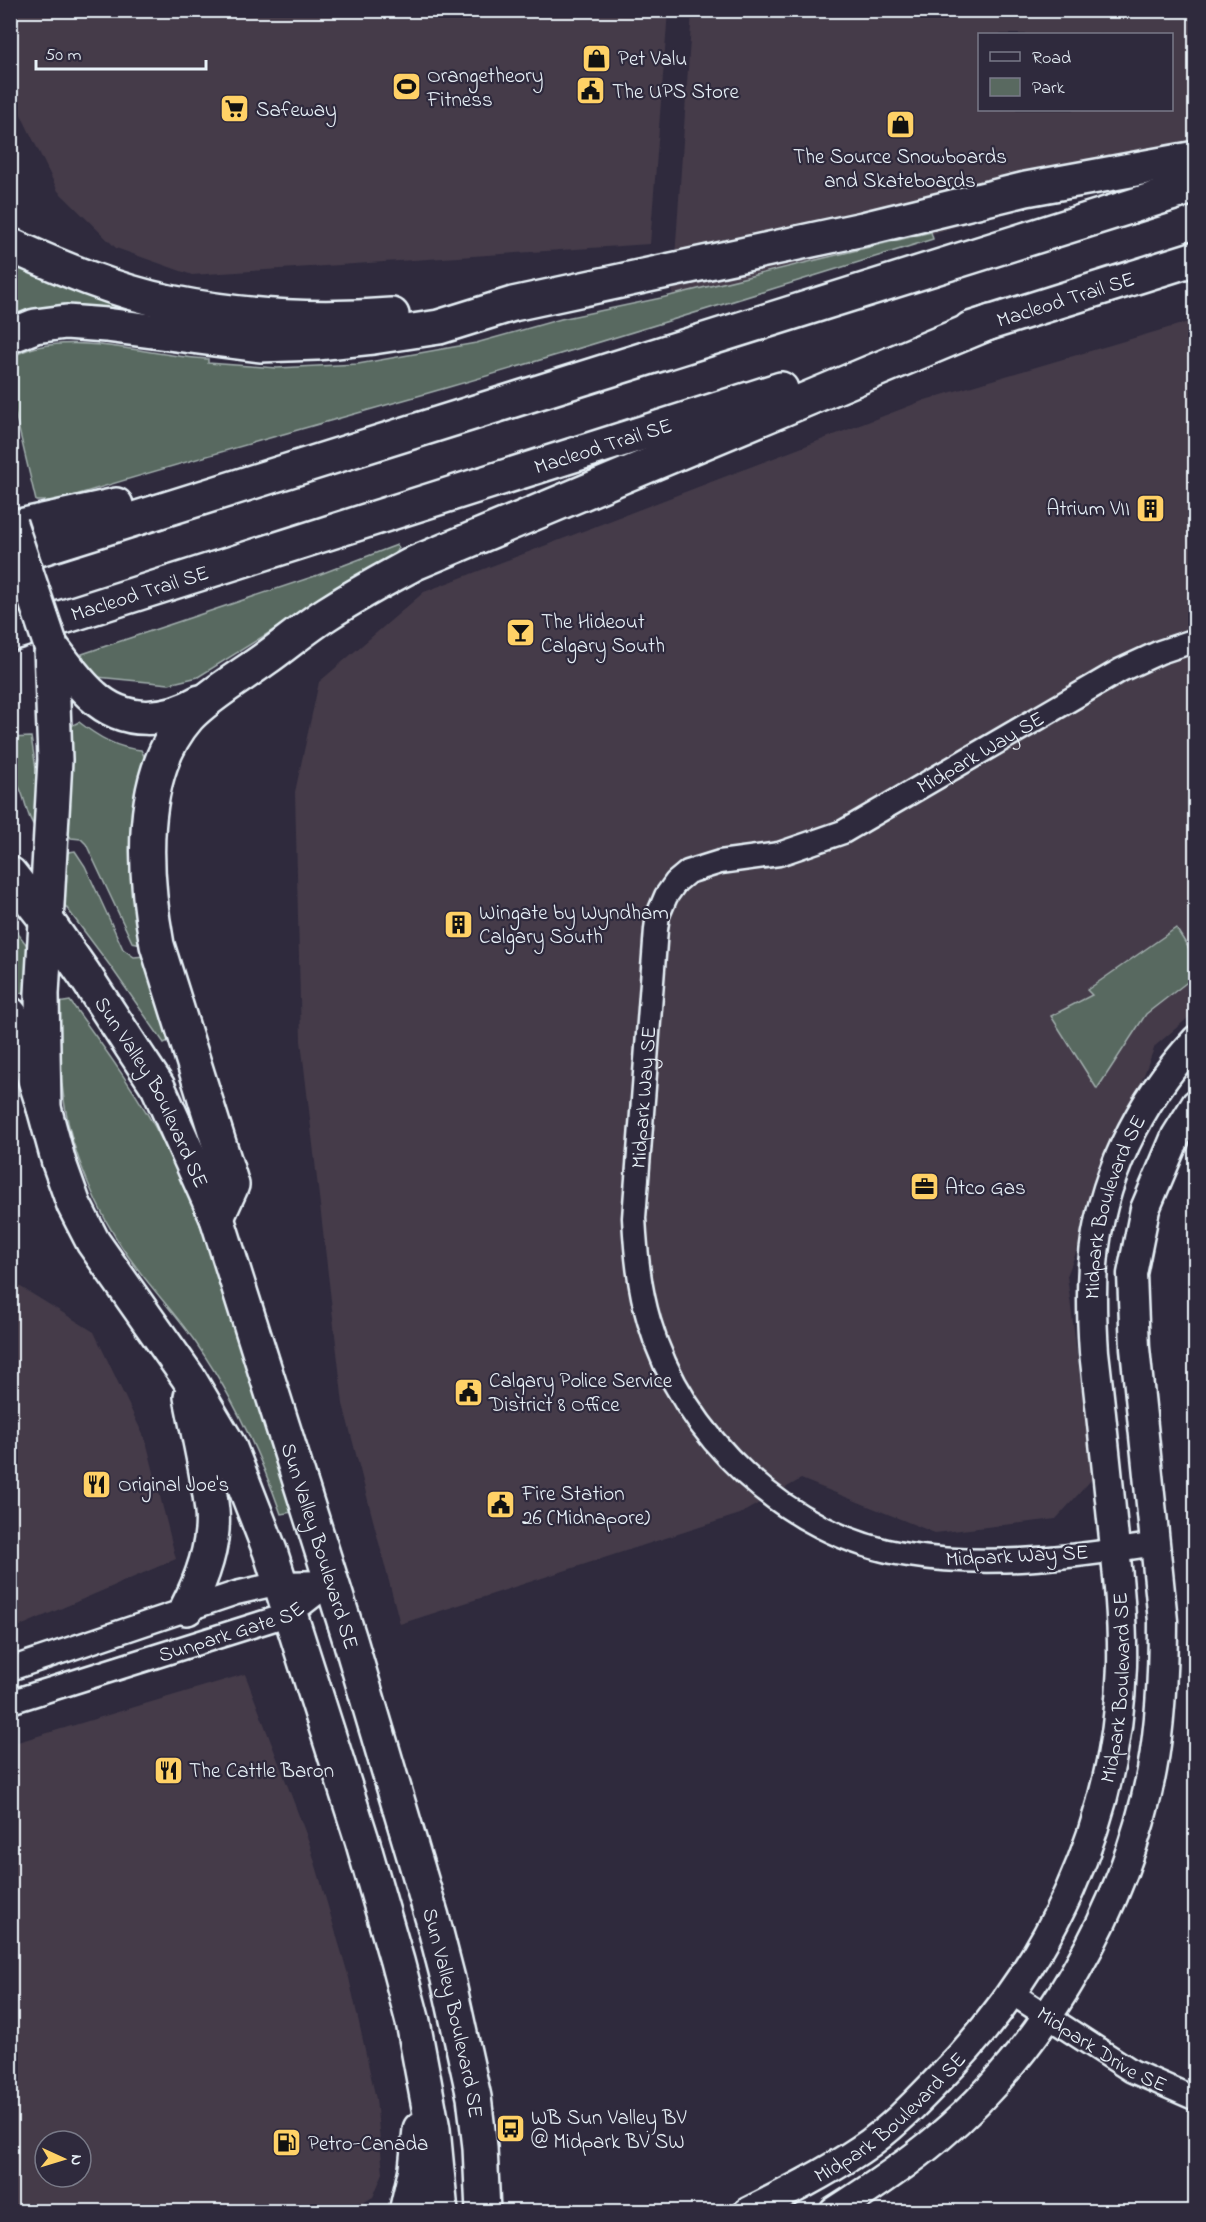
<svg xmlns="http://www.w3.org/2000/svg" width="1206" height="2222" viewBox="0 0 1206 2222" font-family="'Indie Flower',sans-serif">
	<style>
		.built { fill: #443b49; fill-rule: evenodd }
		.green { fill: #596960; stroke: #a0adac; stroke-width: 1.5 }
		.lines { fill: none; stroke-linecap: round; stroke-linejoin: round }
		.minor-casing { stroke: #e8f1f8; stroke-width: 27 }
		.tertiary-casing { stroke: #e8f1f8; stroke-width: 33 }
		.secondary-casing { stroke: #e8f1f8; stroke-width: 38 }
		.motorway-casing { stroke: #e8f1f8; stroke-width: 38 }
		.minor { stroke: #2f2a3d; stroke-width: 22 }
		.tertiary { stroke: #2f2a3d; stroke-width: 28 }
		.secondary { stroke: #2f2a3d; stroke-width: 33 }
		.motorway { stroke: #2f2a3d; stroke-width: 33 }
		.secondary-bridge-casing { stroke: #e8f1f8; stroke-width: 38; stroke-linecap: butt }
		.secondary-bridge { stroke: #2f2a3d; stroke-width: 33 }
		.labels { text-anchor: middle; stroke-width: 4.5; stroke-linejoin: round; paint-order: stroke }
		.poi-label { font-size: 21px; fill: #e8f1f8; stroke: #2f2a3d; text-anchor: start }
		.street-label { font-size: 21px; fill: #e8f1f8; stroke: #2f2a3d }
	</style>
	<rect width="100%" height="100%" fill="#2f2a3d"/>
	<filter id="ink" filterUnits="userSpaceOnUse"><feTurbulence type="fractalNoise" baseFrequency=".0167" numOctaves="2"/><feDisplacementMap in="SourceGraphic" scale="12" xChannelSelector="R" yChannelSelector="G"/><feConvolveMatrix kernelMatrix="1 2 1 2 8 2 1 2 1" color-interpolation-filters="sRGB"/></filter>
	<g filter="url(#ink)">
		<g class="built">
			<polygon points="10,11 668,11 650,244 192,275 116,248 58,191 11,94"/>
			<path d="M692,11H1195V152L671,315ZM980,34H1172V110H980Z"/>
			<polygon points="1195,320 1195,1012 1155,1046 1067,1276 1093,1478 1056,1519 935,1533 801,1479 740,1514 400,1624 343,1404 301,1041 295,792 319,682 424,592 925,400"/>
			<polygon points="11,1281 94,1332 146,1441 176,1559 11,1630"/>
			<path d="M245,1674L309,1842L349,1978L376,2099L383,2173L373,2197L347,2212L11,2211V1744ZM45,2141H81V2177H45Z"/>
		</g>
		<g class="green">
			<path d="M931,232L933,239C772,289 611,340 449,387C318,425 187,460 56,501H36L11,396V358C59,326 152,357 208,359V363L277,368L358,364L476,343L561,319L661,298Z"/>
			<polygon points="10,259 159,311 156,320 51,310 11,315"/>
			<polygon points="397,545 399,548 393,555 198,677 169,684 97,677 84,661 82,654 318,575"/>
			<path d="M79,722C98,737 117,748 141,750L146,760L142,944L132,942L86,844L81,839L71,838L67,832L69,727Z"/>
			<path d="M31,737L37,775L38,832C23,813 28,795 11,774L10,738Z"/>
			<polygon points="75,851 85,866 123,949 134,957 145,956 174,1038 164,1043 111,967 66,907 63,901 65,855 69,852"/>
			<polygon points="10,923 29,948 30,990 18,994 11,986"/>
			<polygon points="1176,928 1195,958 1195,976 1146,1014 1097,1089 1051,1016 1092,995 1087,990"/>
			<path d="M70,1001C100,1042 130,1083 155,1127C176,1166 195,1206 213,1247L293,1512L281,1514C260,1454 232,1395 196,1343C171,1307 139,1276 116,1238C101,1214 89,1187 79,1160C60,1109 59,1057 58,1003Z"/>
		</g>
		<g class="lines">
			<defs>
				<g id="minor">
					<path id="s1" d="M1156,1544C1075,1557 989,1568 908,1555C788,1537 682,1436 649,1321C639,1287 636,1253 634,1218L656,929L658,915L666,896L676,882L688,872L720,862L779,854L843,832L1121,670L1160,652L1196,640"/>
					<polyline points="10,1669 236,1593 280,1583 331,1582"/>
					<path id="s2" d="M10,1702L290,1614L331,1582"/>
					<path id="s3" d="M1013,1994L1132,2071L1196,2099"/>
				</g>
				<g id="tertiary">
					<path id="s4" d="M748,2212C786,2193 824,2174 860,2150C889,2131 915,2104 939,2079C1049,1968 1117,1823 1122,1666C1123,1620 1118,1575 1113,1529C1107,1470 1101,1411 1094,1352C1092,1323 1091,1295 1093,1265C1099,1182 1139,1101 1196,1040"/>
					<path d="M834,2212C870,2189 905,2166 938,2138C1045,2048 1126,1907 1152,1770C1161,1721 1163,1671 1163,1621L1135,1348L1132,1274L1145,1209L1176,1136L1196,1104"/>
				</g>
				<g id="secondary">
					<polyline points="51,646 55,760 42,994 44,1108 59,1163 74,1205 93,1242 188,1377 229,1446 270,1551 362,1840 397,1961 413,2022 433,2129 441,2212"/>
					<path id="s5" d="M10,874L47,921L84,974L158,1087L217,1218L350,1640L432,1917L448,1979L474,2097L480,2147L483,2212"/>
					<path d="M187,1608C202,1579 215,1545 212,1511C208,1473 198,1434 191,1397"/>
					<polyline points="406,2212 416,2169 420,2129"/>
				</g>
				<g id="motorway">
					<path d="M10,245C61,268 115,291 169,302C243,317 317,321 392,315"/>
					<path id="s6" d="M970,329L1196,258"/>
					<polyline points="10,336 35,326 66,322 106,325 260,345 317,343 373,337 439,327 513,304 863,229 1026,189 1196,158"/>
					<polyline points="10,528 116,505"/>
					<polyline points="10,558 1196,186"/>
					<path id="s7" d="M10,634L781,389"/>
					<path d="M51,646C64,663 77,682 93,696C124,725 166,722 200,702"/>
					<polyline points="10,1014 17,1024 44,1108"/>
					<path d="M217,1218L232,1185L157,945C144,874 137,775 188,717C206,697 243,675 265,659C286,644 306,627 328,613C356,595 385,579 415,563L991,322"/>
				</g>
			</defs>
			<use href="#minor" class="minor-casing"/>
			<use href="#tertiary" class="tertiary-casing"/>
			<use href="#secondary" class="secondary-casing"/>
			<use href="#motorway" class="motorway-casing"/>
			<use href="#minor" class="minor"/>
			<use href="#tertiary" class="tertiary"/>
			<use href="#secondary" class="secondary"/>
			<use href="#motorway" class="motorway"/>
			<defs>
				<polyline id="secondary-bridge" points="10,524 51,646"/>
			</defs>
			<use href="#secondary-bridge" class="secondary-bridge-casing"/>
			<use href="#secondary-bridge" class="secondary-bridge"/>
		</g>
	</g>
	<defs>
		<symbol id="shop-square" viewBox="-11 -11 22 22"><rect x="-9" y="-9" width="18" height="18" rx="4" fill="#ffd166" stroke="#2f2a3d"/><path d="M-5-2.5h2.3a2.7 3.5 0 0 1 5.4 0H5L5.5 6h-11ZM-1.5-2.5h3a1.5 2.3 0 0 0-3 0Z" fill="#111"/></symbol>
		<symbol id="stadium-square" viewBox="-11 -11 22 22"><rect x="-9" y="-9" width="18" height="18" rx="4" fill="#ffd166" stroke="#2f2a3d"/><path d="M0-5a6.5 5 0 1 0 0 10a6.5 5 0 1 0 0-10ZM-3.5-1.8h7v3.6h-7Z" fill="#111"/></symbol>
		<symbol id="civic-square" viewBox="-11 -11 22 22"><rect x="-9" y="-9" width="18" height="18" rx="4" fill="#ffd166" stroke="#2f2a3d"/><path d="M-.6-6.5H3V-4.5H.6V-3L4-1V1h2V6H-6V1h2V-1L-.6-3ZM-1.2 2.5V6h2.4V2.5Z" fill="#111"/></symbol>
		<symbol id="supermarket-square" viewBox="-11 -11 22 22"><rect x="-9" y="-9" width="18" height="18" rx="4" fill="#ffd166" stroke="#2f2a3d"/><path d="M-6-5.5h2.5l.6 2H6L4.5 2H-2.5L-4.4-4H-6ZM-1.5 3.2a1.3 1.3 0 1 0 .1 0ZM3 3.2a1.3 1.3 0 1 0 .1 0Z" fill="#111"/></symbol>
		<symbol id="building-square" viewBox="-11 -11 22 22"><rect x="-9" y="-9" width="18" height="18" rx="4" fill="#ffd166" stroke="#2f2a3d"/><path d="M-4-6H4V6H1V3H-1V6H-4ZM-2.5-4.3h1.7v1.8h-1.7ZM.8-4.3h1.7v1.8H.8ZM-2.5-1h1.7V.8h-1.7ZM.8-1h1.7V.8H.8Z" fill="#111"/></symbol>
		<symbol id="bar-square" viewBox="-11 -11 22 22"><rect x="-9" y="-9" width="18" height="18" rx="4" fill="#ffd166" stroke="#2f2a3d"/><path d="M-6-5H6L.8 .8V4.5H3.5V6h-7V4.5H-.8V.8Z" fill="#111"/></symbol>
		<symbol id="office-square" viewBox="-11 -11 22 22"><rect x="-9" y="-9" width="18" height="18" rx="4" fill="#ffd166" stroke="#2f2a3d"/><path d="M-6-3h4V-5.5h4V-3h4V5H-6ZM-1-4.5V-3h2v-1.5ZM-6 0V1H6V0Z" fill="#111"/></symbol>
		<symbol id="restaurant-square" viewBox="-11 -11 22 22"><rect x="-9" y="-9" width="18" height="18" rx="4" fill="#ffd166" stroke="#2f2a3d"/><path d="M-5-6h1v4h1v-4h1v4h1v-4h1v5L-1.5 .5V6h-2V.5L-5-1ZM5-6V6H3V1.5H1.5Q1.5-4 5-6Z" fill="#111"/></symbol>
		<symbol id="bus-square" viewBox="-11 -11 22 22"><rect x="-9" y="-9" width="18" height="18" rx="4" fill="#ffd166" stroke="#2f2a3d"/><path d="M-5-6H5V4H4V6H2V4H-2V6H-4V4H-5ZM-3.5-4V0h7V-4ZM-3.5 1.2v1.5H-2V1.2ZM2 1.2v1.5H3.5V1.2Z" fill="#111"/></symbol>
		<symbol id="fuel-square" viewBox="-11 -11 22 22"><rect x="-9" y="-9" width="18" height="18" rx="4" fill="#ffd166" stroke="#2f2a3d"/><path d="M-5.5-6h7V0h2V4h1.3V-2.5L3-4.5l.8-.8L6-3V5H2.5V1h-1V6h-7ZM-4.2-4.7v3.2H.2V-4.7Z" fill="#111"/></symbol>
	</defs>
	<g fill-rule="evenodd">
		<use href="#shop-square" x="580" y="42" width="33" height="33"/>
		<use href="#stadium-square" x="390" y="70" width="33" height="33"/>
		<use href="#civic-square" x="574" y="74" width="33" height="33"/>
		<use href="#supermarket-square" x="218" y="92" width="33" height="33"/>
		<use href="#shop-square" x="884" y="108" width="33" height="33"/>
		<use href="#building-square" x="1134" y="492" width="33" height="33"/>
		<use href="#bar-square" x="504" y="616" width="33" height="33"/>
		<use href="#building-square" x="442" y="908" width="33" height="33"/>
		<use href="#office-square" x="908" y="1170" width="33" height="33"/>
		<use href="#civic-square" x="452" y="1376" width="33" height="33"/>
		<use href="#restaurant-square" x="80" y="1468" width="33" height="33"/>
		<use href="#civic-square" x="484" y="1488" width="33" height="33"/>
		<use href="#restaurant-square" x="152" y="1754" width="33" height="33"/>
		<use href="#bus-square" x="494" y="2112" width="33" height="33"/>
		<use href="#fuel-square" x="270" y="2126" width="33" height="33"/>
	</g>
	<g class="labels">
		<g class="poi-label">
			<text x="618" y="65">Pet Valu</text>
			<text x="427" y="82">Orangetheory<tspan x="427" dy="24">Fitness</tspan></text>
			<text x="612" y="98">The UPS Store</text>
			<text x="256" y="116">Safeway</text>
			<text x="900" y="163" text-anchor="middle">The Source Snowboards<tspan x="900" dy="24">and Skateboards</tspan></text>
			<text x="1130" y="515" text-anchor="end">Atrium VII</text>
			<text x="541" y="628">The Hideout<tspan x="541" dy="24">Calgary South</tspan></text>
			<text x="479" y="919">Wingate by Wyndham<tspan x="479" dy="24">Calgary South</tspan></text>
			<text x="945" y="1194">Atco Gas</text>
			<text x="489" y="1387">Calgary Police Service<tspan x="489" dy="24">District 8 Office</tspan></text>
			<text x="118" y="1491">Original Joe's</text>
			<text x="522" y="1500">Fire Station<tspan x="522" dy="24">26 (Midnapore)</tspan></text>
			<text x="189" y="1777">The Cattle Baron</text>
			<text x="531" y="2124">WB Sun Valley BV<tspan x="531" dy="24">@ Midpark BV SW</tspan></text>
			<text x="308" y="2150">Petro-Canada</text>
		</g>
		<g class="street-label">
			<text dy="7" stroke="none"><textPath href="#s6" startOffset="100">Macleod Trail SE</textPath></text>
			<text dy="7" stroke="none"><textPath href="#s7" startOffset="622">Macleod Trail SE</textPath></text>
			<text dy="7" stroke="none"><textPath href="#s7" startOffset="136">Macleod Trail SE</textPath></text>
			<text dy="7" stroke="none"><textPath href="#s1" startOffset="1398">Midpark Way SE</textPath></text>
			<text dy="7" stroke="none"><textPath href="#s5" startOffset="261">Sun Valley Boulevard SE</textPath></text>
			<text dy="7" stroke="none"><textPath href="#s1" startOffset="842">Midpark Way SE</textPath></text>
			<text dy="7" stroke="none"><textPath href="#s4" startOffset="1161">Midpark Boulevard SE</textPath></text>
			<text dy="7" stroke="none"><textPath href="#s5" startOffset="747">Sun Valley Boulevard SE</textPath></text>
			<text transform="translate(1017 1555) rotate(-3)" y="7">Midpark Way SE</text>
			<text dy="7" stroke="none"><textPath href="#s2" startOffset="232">Sunpark Gate SE</textPath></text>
			<text dy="7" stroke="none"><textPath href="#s4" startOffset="675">Midpark Boulevard SE</textPath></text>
			<text dy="7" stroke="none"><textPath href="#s5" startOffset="1233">Sun Valley Boulevard SE</textPath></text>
			<text dy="7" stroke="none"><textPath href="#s3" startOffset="105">Midpark Drive SE</textPath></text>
			<text dy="7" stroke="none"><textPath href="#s4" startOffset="172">Midpark Boulevard SE</textPath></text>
		</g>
	</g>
	<rect width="1206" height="2222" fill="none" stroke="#2f2a3d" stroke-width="36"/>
	<rect x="18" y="18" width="1170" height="2186" fill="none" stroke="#e8f1f8" stroke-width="2" filter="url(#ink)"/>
	<rect x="978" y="33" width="195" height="78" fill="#2f2a3d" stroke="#797a88" stroke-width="1.5"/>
	<rect x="990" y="52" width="30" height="9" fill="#2f2a3d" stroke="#797a88" stroke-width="1.5"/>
	<text x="1032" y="63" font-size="18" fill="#e8f1f8">Road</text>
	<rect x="990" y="78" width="30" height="18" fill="#596960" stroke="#797a88" stroke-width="1.5"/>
	<text x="1032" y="93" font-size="18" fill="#e8f1f8">Park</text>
	<g transform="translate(63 2159) rotate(94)"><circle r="28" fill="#2f2a3d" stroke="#797a88" stroke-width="1.5"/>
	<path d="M0-4.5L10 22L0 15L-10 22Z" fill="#ffd166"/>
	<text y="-9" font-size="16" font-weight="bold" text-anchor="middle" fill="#e8f1f8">N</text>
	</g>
	<path d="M36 60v9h170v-9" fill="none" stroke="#e8f1f8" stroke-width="3"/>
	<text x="45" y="60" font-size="18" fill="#e8f1f8" stroke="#2f2a3d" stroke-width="4.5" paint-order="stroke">50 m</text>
</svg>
